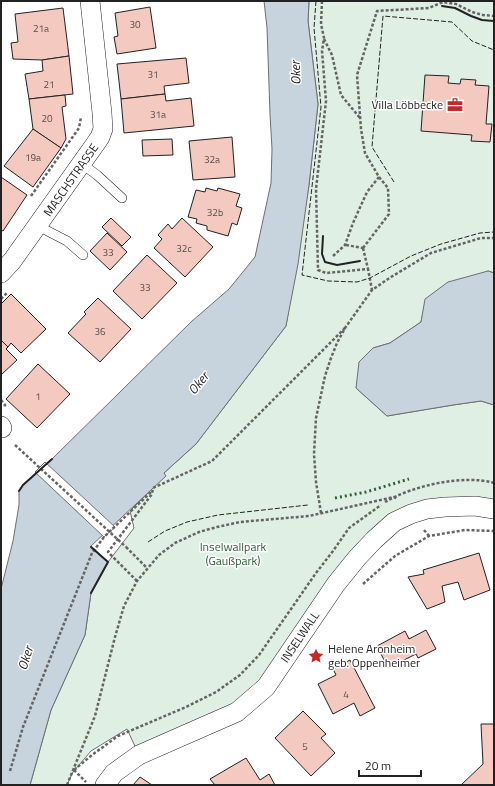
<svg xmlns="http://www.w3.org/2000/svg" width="495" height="786" viewBox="0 0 495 786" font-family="'Titillium Web',sans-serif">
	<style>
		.green { fill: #e0efe3; stroke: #6f6f6f }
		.water { fill: #c7d3dd; stroke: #6f6f6f }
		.pier { fill: #fff; stroke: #6f6f6f }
		.building { fill: #f3c9c0; stroke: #222 }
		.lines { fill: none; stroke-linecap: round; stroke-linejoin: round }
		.lane-casing { stroke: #222; stroke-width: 10 }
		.street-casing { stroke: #222; stroke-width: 20 }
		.path { stroke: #646464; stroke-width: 2.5; stroke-dasharray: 3 2; stroke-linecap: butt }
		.lane { stroke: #fff; stroke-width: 9 }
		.street { stroke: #fff; stroke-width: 19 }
		.path-bridge { stroke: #646464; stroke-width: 2.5; stroke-dasharray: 3 2; stroke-linecap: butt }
		.hedge { stroke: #2f5e38; stroke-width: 3; stroke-dasharray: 2 3; stroke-linecap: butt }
		.fence { stroke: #222; stroke-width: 1; stroke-dasharray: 5 2; stroke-linecap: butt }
		.wall { stroke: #222; stroke-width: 2 }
		.labels { text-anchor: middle; stroke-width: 3; stroke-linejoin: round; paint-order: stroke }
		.number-label { font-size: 10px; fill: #564c4a }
		.poi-label { font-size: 12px; fill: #222; stroke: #fff; text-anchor: end }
		.street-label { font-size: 12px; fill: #222; stroke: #fff }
		.park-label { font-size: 12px; fill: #2f5e38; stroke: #fff }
		.water-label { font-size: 13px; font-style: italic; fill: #222; stroke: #fff }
	</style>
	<rect width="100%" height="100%" fill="#fff"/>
	<polygon class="green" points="309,1 494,1 494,273 488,271 426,299 421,322 390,343 373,348 356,388 387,416 453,405 481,401 494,405 494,509 394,522 266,687 139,755 127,729 91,751 73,772 67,785 30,785 51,710 85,635 91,593 108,562 134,528 130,511 165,476 164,473 196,444 286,326 309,185 318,104 308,21"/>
	<g class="water">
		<polygon points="264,1 309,1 308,21 318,104 309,185 298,264 286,326 196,444 164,473 166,476 91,546 108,562 91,593 85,635 51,710 30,785 1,785 1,589 13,541 19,505 19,491 23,485 52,459 191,322 229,289 255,257 271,183 272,149 270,114 267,28"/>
		<polygon points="488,271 494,273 494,405 481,401 453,405 387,416 356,388 359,362 373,348 390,343 421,322 425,299 448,282"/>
	</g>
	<polygon class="pier" points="45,462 115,527 104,537 35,472"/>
	<g class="building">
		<polygon points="150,7 156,48 117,54 114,37 118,36 115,13"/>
		<polygon points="63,8 69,56 42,60 13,59 11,43 18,42 15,14"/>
		<polygon points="69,56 73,94 29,99 25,74 43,71 42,60"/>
		<polygon points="186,58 189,83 164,86 165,94 121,99 117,64"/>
		<polygon points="425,75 449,76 448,83 460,84 461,79 476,80 475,85 489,86 486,124 492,124 490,142 471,141 472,135 421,131"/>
		<polygon points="165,94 166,101 191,98 194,126 124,133 121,99"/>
		<polygon points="65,95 66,106 62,107 66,139 61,148 33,129 29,99"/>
		<polygon points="33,129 61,148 33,187 4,166"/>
		<polygon points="232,137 235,177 193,180 189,141"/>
		<polygon points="172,139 173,155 143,156 142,140"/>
		<polygon points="1,177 27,195 3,231 1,230"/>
		<polygon points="206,188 217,191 218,188 240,194 236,206 242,208 237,225 232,223 228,236 207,230 207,226 196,223 197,219 188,217 196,190 205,192"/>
		<polygon points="111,218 131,237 122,246 102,227"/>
		<polygon points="182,218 213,247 185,277 154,248 162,239 158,235 168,224 172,229"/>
		<polygon points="107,233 127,252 110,270 90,251"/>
		<polygon points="147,255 177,283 142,319 113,291"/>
		<polygon points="11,294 46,329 21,353 11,343 8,347 1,340 1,304"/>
		<polygon points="98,298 131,329 100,362 68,333 86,314 84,312"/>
		<polygon points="1,340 8,347 6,349 17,360 1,375"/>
		<polygon points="38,364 70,394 37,428 6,399"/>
		<polygon points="479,553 490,590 464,600 458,582 442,586 445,602 427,609 408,577 424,574 423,570"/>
		<polygon points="426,630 436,649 418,658 416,654 388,668 377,646 405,631 409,639"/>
		<polygon points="350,660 375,708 360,716 354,703 333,714 318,684 336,675 333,669"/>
		<polygon points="303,711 326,734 321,738 335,753 311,776 275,738"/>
		<polygon points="481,724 494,724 494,785 461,785 483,764"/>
		<polygon points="246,758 260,780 269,774 275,785 215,785 210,779"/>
		<polygon points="140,777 152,785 133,785"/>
	</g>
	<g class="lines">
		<defs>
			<g id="lane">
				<polyline points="82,164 97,175 122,198"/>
				<polyline points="38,226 67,241 83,255"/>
			</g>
			<g id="street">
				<polyline points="1,273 12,261 96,143 100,137 103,129 102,113 90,1"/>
				<polyline points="1,426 2,428"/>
				<polyline points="105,785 114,773 139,755 237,712 266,687 336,584 357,558 374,540 394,522 411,514 427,509 445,507 475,506 494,509"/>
			</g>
		</defs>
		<use href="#lane" class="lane-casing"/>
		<use href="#street" class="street-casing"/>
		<g class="path">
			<polyline points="322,1 321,24 324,38 322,51 326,101 316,189 318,270 326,273 368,269 372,290"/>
			<polyline points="324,39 332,55 341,95 360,118"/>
			<polyline points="31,196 79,128 81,117"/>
			<polyline points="346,245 363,248"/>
			<polyline points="363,248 389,214 388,188 379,177 365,153 361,129 357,75 377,11 429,8 443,2 456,4 472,12 483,15 494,16"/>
			<polyline points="363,248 368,269"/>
			<polyline points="333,256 345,245 353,223 367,192 379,177"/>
			<polyline points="1,299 8,292"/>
			<polyline points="1,400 5,405 5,408"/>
			<path d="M385,502C412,486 463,474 494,483"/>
			<polyline points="321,513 316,482 314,454 316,418 325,376 331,358 337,343 345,328 372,290 391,277 431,253 481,238 494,238"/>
			<polyline points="424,530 429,536"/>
			<polyline points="126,547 147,568"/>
			<polyline points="137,581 108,552 152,494 153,488 212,461 345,328"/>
			<polyline points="363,584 395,556 429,536 465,530 494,531"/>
			<polyline points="74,770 92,755 118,736 186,707 216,692 240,675 259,655 316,573 333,551 349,528 381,505"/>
			<polyline points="74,770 86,782"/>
			<polyline points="10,771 23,727 92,553 104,537 152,491"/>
			<polyline points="67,785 95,716 115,637 124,606 137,581 159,555 175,543 199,532 217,527 240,522 309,516 394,497 397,499"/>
		</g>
		<use href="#lane" class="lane"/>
		<use href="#street" class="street"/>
		<polyline class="path-bridge" points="15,445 126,547"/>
		<polyline class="hedge" points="335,498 366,492 409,479"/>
		<g class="fence">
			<polyline points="316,1 314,28 321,107 302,275 328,281 357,282 370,278 411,256 441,244 480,233 494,232"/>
			<polyline points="394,182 372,147 383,16 452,22 472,41 494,50"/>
			<polyline points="148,542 165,531 187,522 218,515 308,505"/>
		</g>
		<g class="wall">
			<polyline points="442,6 455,8 471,16 482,20 494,21"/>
			<polyline points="323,236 322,254 325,262 337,265 360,261"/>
			<polyline points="19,491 23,485 52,459"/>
			<polyline points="91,547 108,562 91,593"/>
		</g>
	</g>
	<defs>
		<symbol id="office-bare" viewBox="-9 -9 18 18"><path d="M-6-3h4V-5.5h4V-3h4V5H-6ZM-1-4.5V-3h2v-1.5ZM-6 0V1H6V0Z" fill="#c62828" stroke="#fff" stroke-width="2.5" paint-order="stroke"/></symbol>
		<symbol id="sight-bare" viewBox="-9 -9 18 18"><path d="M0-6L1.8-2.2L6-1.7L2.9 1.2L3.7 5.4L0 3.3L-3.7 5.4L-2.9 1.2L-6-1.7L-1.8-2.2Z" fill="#c62828" stroke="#fff" stroke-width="2.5" paint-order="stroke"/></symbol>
	</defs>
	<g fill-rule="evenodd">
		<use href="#office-bare" x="444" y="94" width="22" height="22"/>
		<use href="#sight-bare" x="305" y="645" width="22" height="22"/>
	</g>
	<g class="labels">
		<g class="number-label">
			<text x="135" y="28">30</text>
			<text x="41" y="32">21a</text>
			<text x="153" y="78">31</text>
			<text x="49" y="88">21</text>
			<text x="158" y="118">31a</text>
			<text x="47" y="122">20</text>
			<text x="33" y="161">19a</text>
			<text x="212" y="163">32a</text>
			<text x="215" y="216">32b</text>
			<text x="184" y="252">32c</text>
			<text x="108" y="256">33</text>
			<text x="145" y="291">33</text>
			<text x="100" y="335">36</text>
			<text x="38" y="400">1</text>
			<text x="346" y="698">4</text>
			<text x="305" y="750">5</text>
		</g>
		<g class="poi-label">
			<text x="443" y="109">Villa Löbbecke</text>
			<text x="328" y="653" text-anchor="start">Helene Aronheim<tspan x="328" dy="14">geb. Oppenheimer</tspan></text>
		</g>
		<g class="street-label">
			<text transform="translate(71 180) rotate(-55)" y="4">MASCHSTRASSE</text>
			<text transform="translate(300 637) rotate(-56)" y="4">INSELWALL</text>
		</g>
		<g class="park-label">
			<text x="233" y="551">Inselwallpark<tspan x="233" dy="14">(Gaußpark)</tspan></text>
		</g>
		<g class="water-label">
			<text transform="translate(295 73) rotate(-92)" y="5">Oker</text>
			<text transform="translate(198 383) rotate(-51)" y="5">Oker</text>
			<text transform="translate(25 658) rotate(-73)" y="5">Oker</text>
		</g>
	</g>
	<rect width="495" height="786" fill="none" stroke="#222222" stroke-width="4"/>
	<path d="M359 770v6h62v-6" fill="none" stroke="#222222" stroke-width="2"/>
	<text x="365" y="770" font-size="12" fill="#222222" stroke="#ffffff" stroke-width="3" paint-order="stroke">20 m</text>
</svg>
